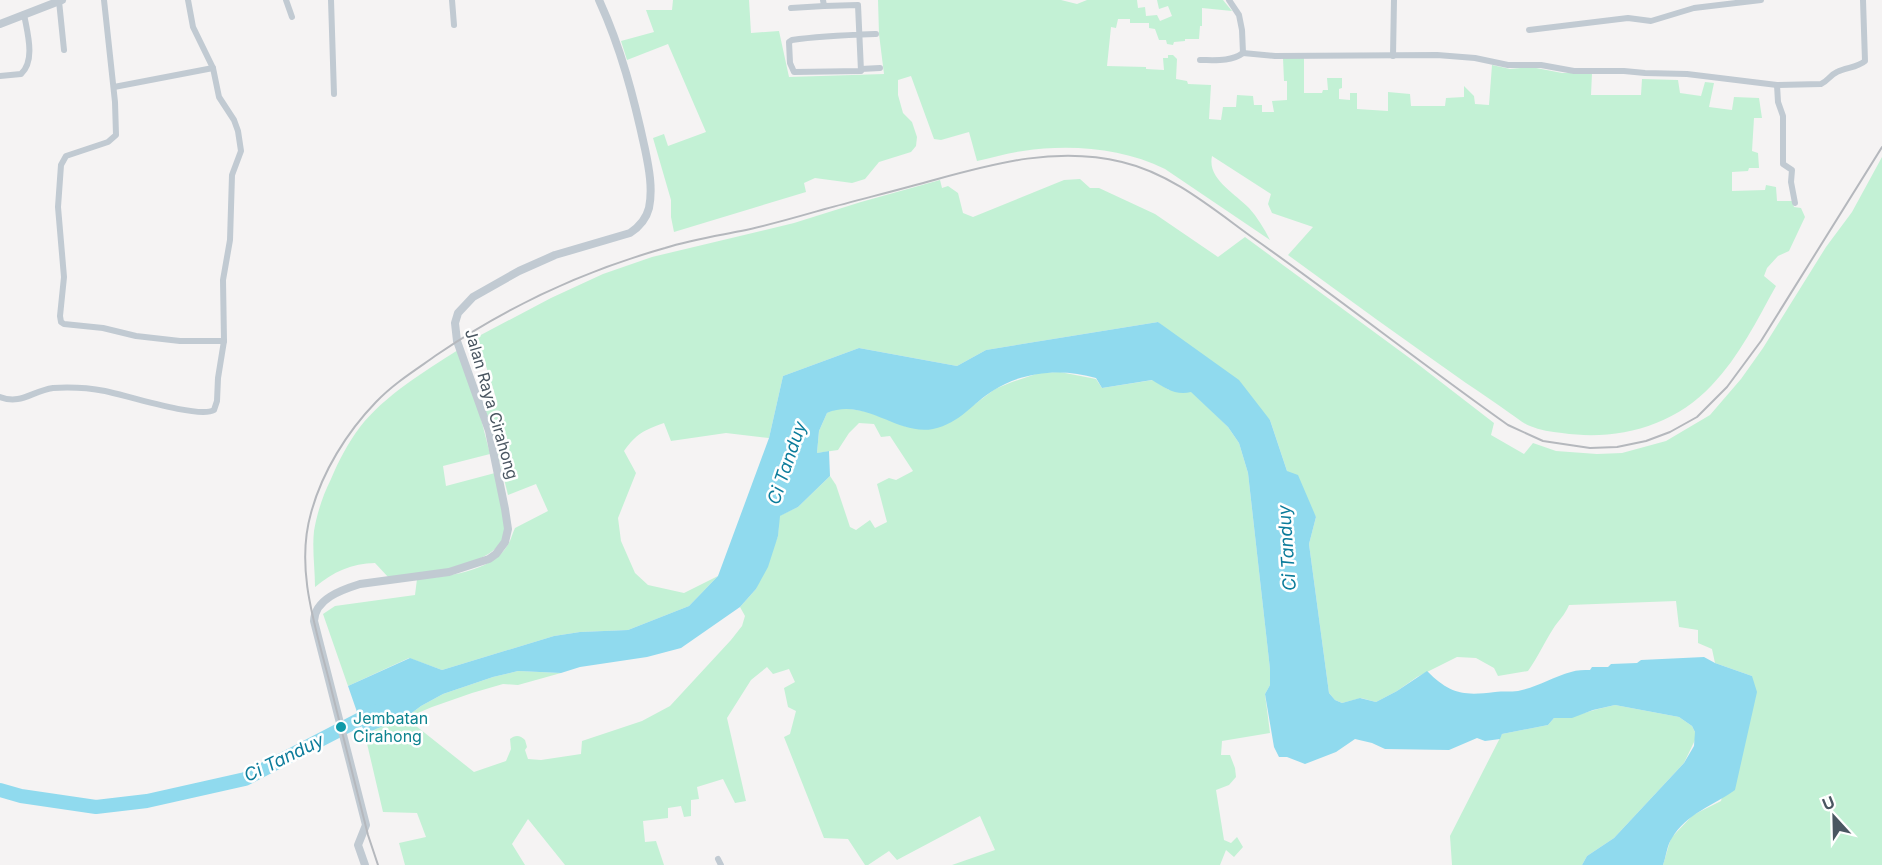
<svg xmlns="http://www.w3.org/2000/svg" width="1882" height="865" viewBox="0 0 1882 865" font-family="Inter,sans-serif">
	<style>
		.green { fill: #c3f1d5 }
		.water { fill: #90daee }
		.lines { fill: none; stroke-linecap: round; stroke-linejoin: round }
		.river { stroke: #90daee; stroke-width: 14 }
		.minor { stroke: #c1cad2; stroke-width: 6 }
		.tertiary { stroke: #c1cad2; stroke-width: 8 }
		.rail { stroke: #b5b8bd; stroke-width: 2 }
		.culture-dot { fill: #0f9aa8; stroke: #fff; stroke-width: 2 }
		.labels { text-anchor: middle; stroke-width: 5; stroke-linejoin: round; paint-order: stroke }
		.street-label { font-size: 16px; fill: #4a5661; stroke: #fff }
		.culture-label { font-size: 16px; fill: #0d838f; stroke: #fff; text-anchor: start }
		.water-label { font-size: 18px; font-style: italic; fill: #0c7c9b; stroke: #fff }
	</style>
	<rect width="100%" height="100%" fill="#f5f3f3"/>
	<g class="green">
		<path d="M673,0H749L751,33L779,31L789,77L884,74L879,34L878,0H1061L1077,4L1087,0H1137L1138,8L1145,7L1146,16L1157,15L1160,21L1172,16L1168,6L1159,9L1157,0H1223L1232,11L1202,8V26H1200L1199,39H1185V41L1174,42L1173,45L1167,44L1166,40H1159L1155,29L1149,28V23H1130V19H1118L1116,28L1111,27L1107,66L1146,67V69L1164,70L1163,58H1168V55H1173L1177,59L1176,79L1187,81L1188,84L1211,85L1209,119L1221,120L1223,107H1236L1237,95L1253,96L1254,105H1262V112H1274L1272,101L1287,100V81H1284L1283,58H1304V93H1322L1323,90H1328L1327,78H1342V88L1339,89V99L1350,100V93H1357V109L1388,111V92L1410,94L1411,106H1445L1446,98L1464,97V86L1474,96L1475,104L1489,105L1492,65L1510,69L1531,67L1562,73H1592L1591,95H1641L1642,79L1678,80L1680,93L1701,96L1705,82L1714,83L1709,107L1732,110L1734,97L1759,98L1762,118H1754L1752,151L1758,153L1759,168H1749L1748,171L1732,172V191L1765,190L1766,185L1776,187L1777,201H1792L1794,207L1801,208L1805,217L1789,251L1778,256L1767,268L1764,276L1776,286C1757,320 1739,357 1712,385C1673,427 1616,441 1562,433C1551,432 1540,430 1530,426C1524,424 1517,418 1511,414C1496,403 1481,393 1466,383C1406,341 1347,298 1288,255L1313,227L1272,213L1268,204L1271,194L1212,156C1207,179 1235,193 1249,208C1257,217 1264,228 1270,240L1165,169C1122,148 1070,144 1023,151C1007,153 992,158 977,161L969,132L941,140L934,139L911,76L898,80V95L903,113L912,122L917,137L916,146L911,152L879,162L865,179L852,183L815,178L804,183L806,192L674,232L671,217V200L653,138L664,134L668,146L706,132L668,44L627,60L621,41L654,32L646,10H672Z"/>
		<path d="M1882,157V865H1663L1671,838L1693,815L1721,801L1752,676L1715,663L1712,649L1698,643V630L1679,627L1676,601L1569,605C1565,615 1558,621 1553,629C1544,643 1538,657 1528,671L1498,676L1494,668L1476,658L1457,657L1417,677L1397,691L1376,702L1361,698L1342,703L1335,700L1329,693L1309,544L1316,517L1287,471L1270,420L1158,322L986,350L957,366L859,348L783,376L769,438L726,433L671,441L664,423C644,430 636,434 624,451L636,473L618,518L621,541L635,573L648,585L684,593L718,576L689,606L628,630L580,632L554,636L442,670L409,658L348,686L323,614L335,606L415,595L417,579C444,577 492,572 507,546C511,541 512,534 515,528L548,511L536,484L508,495L493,434L484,405L497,401L477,337L551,298L603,274L652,257L794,223L861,202L940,180L942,188L948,186L958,193L963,213L973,217L1064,180L1080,179L1090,188H1099L1155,214L1218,257L1245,237L1415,362L1494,423L1491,435L1524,454L1533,443L1556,451L1597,454L1622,453L1666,441L1710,415L1741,379L1763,348L1826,247L1852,212Z"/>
		<path d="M458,350L480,415L490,454L443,466L446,486L495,473C498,487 501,500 503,514C504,518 506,524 506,528C504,568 418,574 389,578L375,563C352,563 333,572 315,587C315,569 312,549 314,531C317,513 323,495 331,479C339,460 348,443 360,427C384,396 425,371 458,350Z"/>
		<path d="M1060,372L1096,379L1102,388L1153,380L1169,390L1191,391L1228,427L1239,443L1248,473L1270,669V685L1265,694L1270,733L1222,741L1221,755H1230L1235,768L1236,777L1229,785L1216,790L1224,840L1231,843L1237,837L1243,847L1234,857L1226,850L1220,865H952L995,850L980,816L897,860L889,851L868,865H865L848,839L824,838L784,737L790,734L796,711L788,707L784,688L795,682L789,669L773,674L767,667L751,680L727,718L746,801L735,803L723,779L697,787L699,799L691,800V816L684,817L681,806L668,808V818L643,821L645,842L656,841L664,865H565L528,819L512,844L525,865H405L399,843L426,837L417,813L383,812L365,735L376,729L405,718L421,706L443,694L493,677L518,671L561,673L518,685L503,684L472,693L432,707L406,718L474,772L506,761L511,749L510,739C515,735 520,735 525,740L527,747L525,750L528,759L541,760L581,754L582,741L642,721L670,706L731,640L742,626L745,616L740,607L756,589L778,536L779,516L798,507L830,476L836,485L850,527L856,530L870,520L875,528L887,522L877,484L889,478L896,480L913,471L890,436L881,437L874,424L859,423L849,433L838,450L817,453L819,431L827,413L837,408L851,409L868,412L907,427L975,404L995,389L1012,382L1039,373Z"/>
		<path d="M1615,705L1679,717L1692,726L1695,732V740L1684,763L1614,838L1587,856L1582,865H1452L1450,836L1502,734L1548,725L1554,718C1576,717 1595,709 1615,705Z"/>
	</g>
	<path class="water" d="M1158,322L1239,380L1270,420L1287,471L1298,475L1316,517L1309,544L1329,693L1335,700L1342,703L1360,698L1376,702L1397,691L1427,671C1450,694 1463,696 1495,692C1502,691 1511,692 1518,691C1537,687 1553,677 1571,672C1577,670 1584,670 1590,670L1592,667H1608L1611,664L1637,663L1641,660L1704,657L1715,663L1752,676L1757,692L1735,790C1714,805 1686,814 1672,838C1667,845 1666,857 1663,865H1582L1587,856L1614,838L1684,763L1694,746L1695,732L1692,726L1679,717L1615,705L1593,710L1572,718H1554L1548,725L1502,734L1500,739L1485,741L1477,738L1449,750L1385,749L1372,743L1355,739L1336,752L1305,764L1287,757H1279L1274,747L1265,694L1270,685V669L1248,473L1239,443L1228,427L1191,392C1176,396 1165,388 1152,380L1102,388L1096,378C1063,368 1024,371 994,390C971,404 961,423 933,429C897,436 865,397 827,413L819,431L817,453L829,451L830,476L798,507L780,516L778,536L768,567L756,589L740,607L681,648L647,657L580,667L561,673L518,671L493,677L443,694L421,706L405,718L376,729L365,735L348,686L410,658L442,670L554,636L580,632L628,630L689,606L718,576L769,438L783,376L859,348L957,366L986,350Z"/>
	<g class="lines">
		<polyline class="river" points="0,790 21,796 96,807 147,801 245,779 376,711"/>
		<g class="minor">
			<polyline points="104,0 115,102 116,135 108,142 66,156 61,165 58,207 64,277 60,316 61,322 64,324 103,328 136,336 180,341 224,341"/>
			<polyline points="286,0 292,17"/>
			<polyline points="331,0 334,94"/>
			<polyline points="452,0 454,25"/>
			<path d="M823,0L824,6L858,5C859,27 860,49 861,71L794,72L790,63L789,42L792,40C819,36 848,35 876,34"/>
			<path d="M1229,0L1239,15L1242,30L1243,53L1275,56L1437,55L1475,58L1508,65H1541L1574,71H1624L1645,73L1687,74L1777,85L1821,84C1828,81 1830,75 1837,72C1846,67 1857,68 1865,61L1863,0"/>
			<polyline points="59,1 64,50"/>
			<polyline points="791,8 824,6"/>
			<polyline points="1529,30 1628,18 1651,21 1694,8 1761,0"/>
			<polyline points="1393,56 1394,0"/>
			<path d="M1200,60C1214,60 1231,62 1243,53"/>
			<polyline points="861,69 880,68"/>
			<path d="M0,76L21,74C36,60 27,32 24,14"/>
			<polyline points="1777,85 1778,102 1783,116 1783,164 1792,170 1791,182 1795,203"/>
			<polyline points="114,87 213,68"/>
			<path d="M0,397C21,405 32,391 53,388C70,387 89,388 105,391C125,395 199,419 214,410L217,401L218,378L224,341L223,280L230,240L232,175L241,151L238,131L234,120L219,97L213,68L193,27L188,0"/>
			<polyline points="718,859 721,865"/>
		</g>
		<g class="tertiary">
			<polyline points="0,24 62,0"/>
			<path d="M365,865L358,845L366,825L314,621C315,599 341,590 360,584L449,572L489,559L496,554L505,542L508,529L505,509L489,431L457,341L455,323L458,313L473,297L519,271L555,255L630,233C639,227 646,220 649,208C653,189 649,168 645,149C634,98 621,48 599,0"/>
		</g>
		<path class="rail" d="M378,865L368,835C356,787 344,739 332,692C318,634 294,572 311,513C322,472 347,432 376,402C394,383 417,369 438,354C508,306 584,271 665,248C690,240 716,236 741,231C770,225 797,217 825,209C862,199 898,190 934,180C996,163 1058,146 1122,162C1173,174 1214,210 1256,240C1341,300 1423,365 1508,425L1543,441L1590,448L1617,447L1646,441L1670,432L1697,417L1727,387L1761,341L1882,147"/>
	</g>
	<circle class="culture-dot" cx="341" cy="727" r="6"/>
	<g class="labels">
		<g class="street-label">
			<text transform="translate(492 404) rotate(74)" y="6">Jalan Raya Cirahong</text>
		</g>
		<g class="culture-label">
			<text x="353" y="724">Jembatan<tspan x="353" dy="18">Cirahong</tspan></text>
		</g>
		<g class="water-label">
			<text transform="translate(787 463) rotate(-71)" y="6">Ci Tanduy</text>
			<text transform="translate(1287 548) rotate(-94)" y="6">Ci Tanduy</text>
			<text transform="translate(284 758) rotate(-26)" y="6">Ci Tanduy</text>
		</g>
	</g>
	<g transform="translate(1834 817) rotate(338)" stroke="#ffffff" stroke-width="4.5" paint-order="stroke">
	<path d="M0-4.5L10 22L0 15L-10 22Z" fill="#4a5661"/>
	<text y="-9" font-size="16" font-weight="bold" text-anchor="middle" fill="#4a5661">U</text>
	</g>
</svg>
